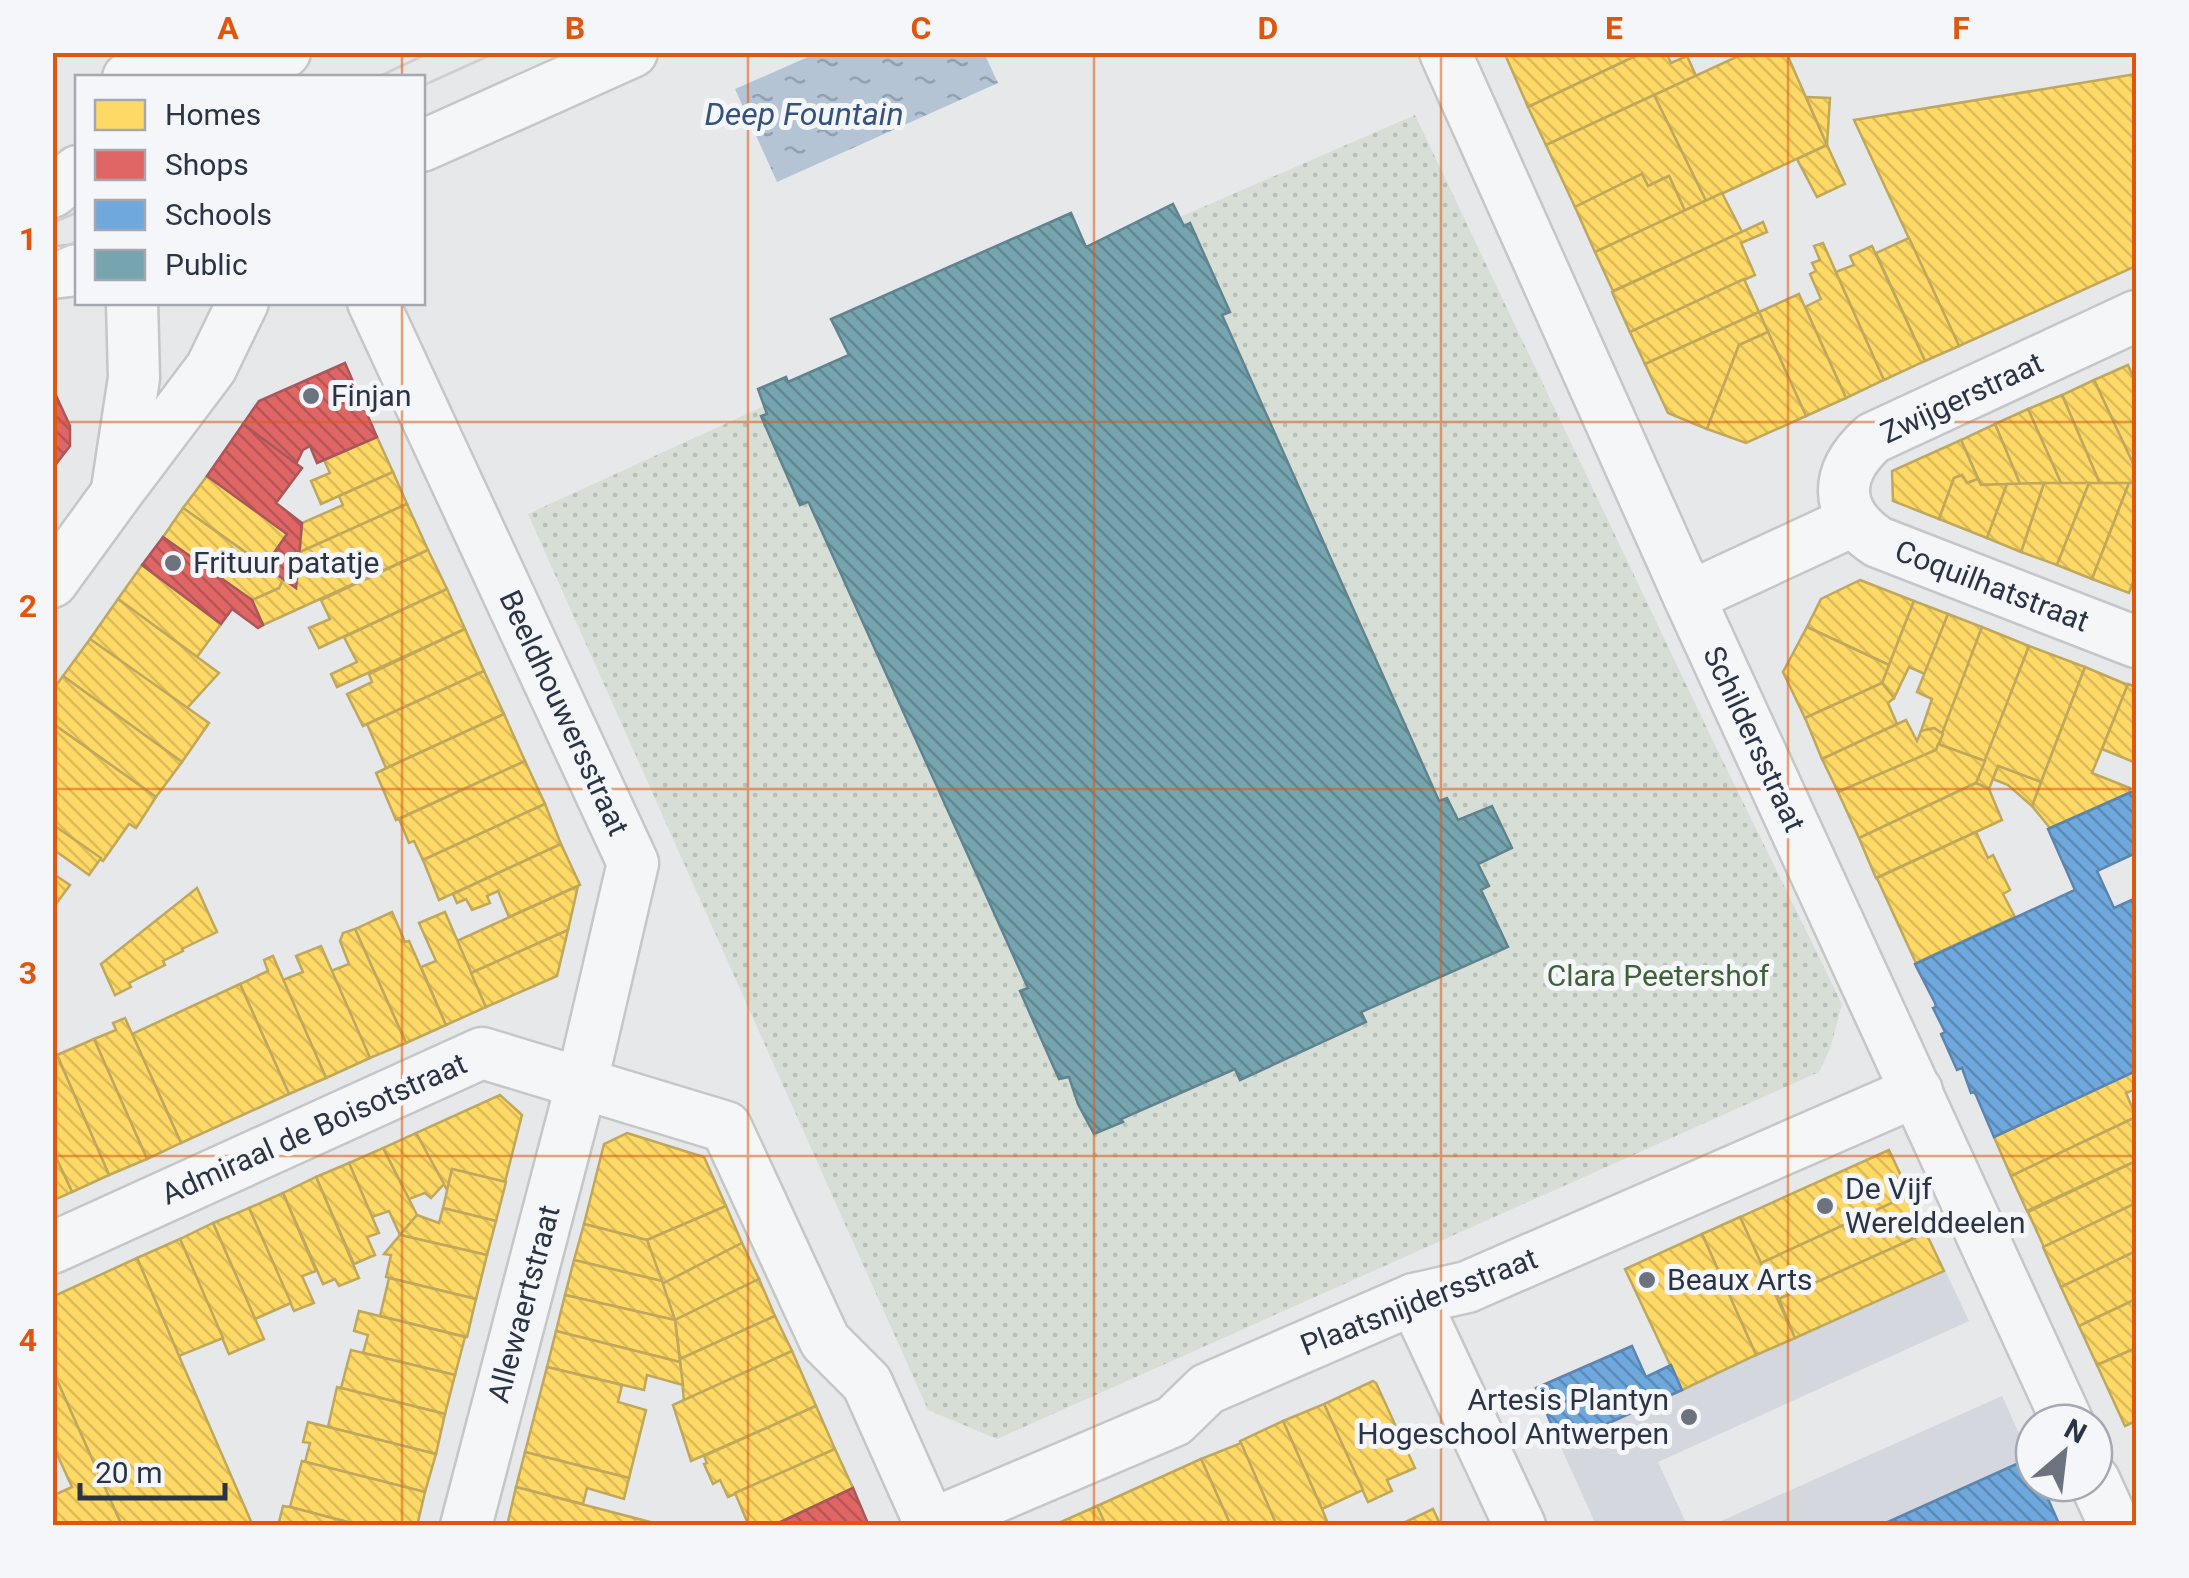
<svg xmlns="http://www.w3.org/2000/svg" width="2189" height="1578" viewBox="0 0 2189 1578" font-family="Roboto,sans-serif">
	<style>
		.built { fill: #d4d7dd }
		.park { fill: url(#park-dots) }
		.water { fill: url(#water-ripples) }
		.homes { fill: url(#homes-back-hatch); stroke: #bfa85c; stroke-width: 2.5 }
		.shops { fill: url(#shops-back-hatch); stroke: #aa575c; stroke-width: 2.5 }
		.schools { fill: url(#schools-back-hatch); stroke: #5b85af; stroke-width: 2.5 }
		.public { fill: url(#public-back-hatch); stroke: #60838f; stroke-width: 2.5 }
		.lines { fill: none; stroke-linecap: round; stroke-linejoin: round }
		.minor-casing { stroke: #c4c6c8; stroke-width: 55 }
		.minor { stroke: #f5f6f7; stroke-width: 50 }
		.tram { stroke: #cecfd2; stroke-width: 2.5 }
		.grid { fill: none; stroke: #df570f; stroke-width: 2.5; stroke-opacity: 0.55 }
		.poi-dot { fill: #6c737f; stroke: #f4f6f9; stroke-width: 4 }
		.labels { text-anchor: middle; stroke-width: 10; stroke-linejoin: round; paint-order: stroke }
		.poi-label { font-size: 30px; fill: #2b3445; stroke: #f4f6f9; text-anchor: start }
		.street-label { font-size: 30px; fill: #2b3445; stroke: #f4f6f9 }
		.park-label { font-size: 30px; fill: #3f6138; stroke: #f4f6f9 }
		.water-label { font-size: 32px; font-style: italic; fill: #34527a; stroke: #f4f6f9 }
		.neatline { fill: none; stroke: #df570f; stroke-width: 4 }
		.grid-label { font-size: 32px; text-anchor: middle; font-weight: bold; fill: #df570f }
	</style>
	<defs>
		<pattern id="park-dots" width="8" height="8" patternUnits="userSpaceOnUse" patternTransform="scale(2.5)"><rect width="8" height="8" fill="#d6ded6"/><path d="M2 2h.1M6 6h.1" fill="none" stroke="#b8bfb9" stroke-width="1.8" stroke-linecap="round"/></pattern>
		<pattern id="water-ripples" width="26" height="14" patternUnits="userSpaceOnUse" patternTransform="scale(2.5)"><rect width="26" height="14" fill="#b4c4d5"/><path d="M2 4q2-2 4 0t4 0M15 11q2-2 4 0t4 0" fill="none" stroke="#93a0af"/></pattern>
		<pattern id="homes-back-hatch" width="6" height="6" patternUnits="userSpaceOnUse" patternTransform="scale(2.5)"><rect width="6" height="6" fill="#ffd966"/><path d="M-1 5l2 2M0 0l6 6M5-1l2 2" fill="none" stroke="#dbbb5a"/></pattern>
		<pattern id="shops-back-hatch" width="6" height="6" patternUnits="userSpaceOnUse" patternTransform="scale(2.5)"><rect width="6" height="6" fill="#e06666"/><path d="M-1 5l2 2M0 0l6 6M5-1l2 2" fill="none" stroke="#b65556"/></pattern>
		<pattern id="schools-back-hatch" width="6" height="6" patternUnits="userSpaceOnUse" patternTransform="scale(2.5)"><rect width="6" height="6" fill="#6fa8dc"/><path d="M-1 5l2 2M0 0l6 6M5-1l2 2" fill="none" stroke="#5b8ab4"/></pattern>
		<pattern id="public-back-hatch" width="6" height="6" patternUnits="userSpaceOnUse" patternTransform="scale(2.5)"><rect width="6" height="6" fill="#76a5af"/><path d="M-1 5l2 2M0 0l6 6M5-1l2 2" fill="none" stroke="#618790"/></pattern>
	</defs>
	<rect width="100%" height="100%" fill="#e6e8ea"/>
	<g class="built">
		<polygon points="1945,1270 1969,1321 1658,1462 1687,1525 1596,1525 1560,1445"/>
		<polygon points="2002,1396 2030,1458 1879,1525 1710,1526"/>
	</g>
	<polygon class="park" points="1415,115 1712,739 1842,1004 1830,1049 1819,1072 997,1439 928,1410 528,514 764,406 767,414 762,416 809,503 1028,988 1020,991 1059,1079 1069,1077 1091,1133 1095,1134 1122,1122 1121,1119 1235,1069 1241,1080 1365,1023 1361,1012 1481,890 1488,886 1478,864 1512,848 1492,806 1458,820 1439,801 1222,315 1230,311 1190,224 1184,226 1180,217"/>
	<polygon class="water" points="817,53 984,53 998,83 777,182 735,89"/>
	<g class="homes">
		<polygon points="1504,52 1644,52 1528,107"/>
		<polygon points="1644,52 1666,52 1671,63 1687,56 1696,76 1546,145 1528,107"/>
		<polygon points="1747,52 1786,52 1827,145 1706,201 1654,95"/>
		<polygon points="2136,74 2136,266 1959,346 1854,120"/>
		<polygon points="1654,95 1706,201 1685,211 1669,176 1648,186 1642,174 1575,207 1546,145"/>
		<polygon points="1806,97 1830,98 1827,145"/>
		<polygon points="1827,145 1845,184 1817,197 1797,159"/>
		<polygon points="1642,174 1648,186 1669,176 1685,211 1595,252 1575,207"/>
		<polygon points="1722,193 1742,232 1613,291 1595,252"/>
		<polygon points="1763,222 1767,232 1741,243 1755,275 1630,332 1612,292"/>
		<polygon points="1909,238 1959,346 1925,361 1876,253"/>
		<polygon points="1823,243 1884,380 1846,398 1805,307 1821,299 1810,274 1816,271 1812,263 1820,260 1814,246"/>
		<polygon points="1872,246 1925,361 1884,380 1836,272 1854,265 1850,256"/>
		<polygon points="1744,279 1759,312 1645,364 1630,332"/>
		<polygon points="1799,294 1846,398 1806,416 1759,312"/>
		<polygon points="1759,312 1768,332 1739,345 1707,429 1668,413 1645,364"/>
		<polygon points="1768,332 1806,416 1746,443 1707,429 1739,345"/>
		<polygon points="2128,365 2136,384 2136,470 2094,380"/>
		<polygon points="2094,380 2136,470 2136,483 2100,484 2062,395"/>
		<polygon points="2062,395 2100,484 2061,483 2028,409"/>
		<polygon points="2028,409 2061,483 2020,484 1995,424"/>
		<polygon points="1995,424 2020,484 1981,485 1961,440"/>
		<polygon points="377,437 393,472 321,504 311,481 330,473 324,460"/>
		<polygon points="1961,440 1978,479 1967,483 1962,475 1954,478 1939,519 1893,501 1892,471"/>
		<polygon points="393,472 407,504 300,552 302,523 343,505 339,496"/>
		<polygon points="1962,475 1967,483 1978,479 1981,485 2007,484 1987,538 1939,519 1954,478"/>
		<polygon points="207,476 287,534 265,566 183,508"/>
		<polygon points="2044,483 2089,483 2057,565 2021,552"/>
		<polygon points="2044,483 2021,552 1987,538 2007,484"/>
		<polygon points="2089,483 2129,483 2092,579 2057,565"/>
		<polygon points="2129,483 2136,483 2136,574 2129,593 2092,579"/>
		<polygon points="407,504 428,550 263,625 252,600 279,588 283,579 296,588 300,552"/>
		<polygon points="183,508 283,579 279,588 252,600 163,537"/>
		<polygon points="428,550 447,589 319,648 309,628 330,619 321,600"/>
		<polygon points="142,565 221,624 197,657 118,599"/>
		<polygon points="1860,580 1914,601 1889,665 1807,627 1821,599"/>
		<polygon points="447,589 465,629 337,687 331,674 357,662 344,637"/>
		<polygon points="118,599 219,673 187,708 90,639"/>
		<polygon points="1914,601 1948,614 1925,674 1909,667 1894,698 1882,683"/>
		<polygon points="1948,614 1982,627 1943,734 1934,728 1921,731 1932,699 1917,692"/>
		<polygon points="1807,627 1889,665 1882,683 1805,718 1783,672"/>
		<polygon points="1982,627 2029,646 1985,761 1938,744"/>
		<polygon points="465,629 484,671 363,726 347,694 372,682 369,674"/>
		<polygon points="90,639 209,723 182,762 63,676"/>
		<polygon points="2029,646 2085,667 2041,782 1998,766 1989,789 1976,783"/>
		<polygon points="2085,667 2128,685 2092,773 2130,788 2129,793 2050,828 2032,806"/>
		<polygon points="484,671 504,714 386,768 367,724"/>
		<polygon points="63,676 182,762 156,797 52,723 52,691"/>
		<polygon points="1882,683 1894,698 1888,703 1897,724 1822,759 1805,718"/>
		<polygon points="2128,684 2136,687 2136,763 2102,749"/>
		<polygon points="504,714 525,761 396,820 376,773"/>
		<polygon points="1906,720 1917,741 1921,731 1934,728 1943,734 1936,750 1838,792 1822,759"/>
		<polygon points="52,723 156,797 136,828 129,824 103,861 52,824"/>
		<polygon points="1938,744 1985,761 1976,783 1859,838 1838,792 1936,750"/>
		<polygon points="525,761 545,804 423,860 414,841 409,843 399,819"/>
		<polygon points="1998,766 2041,782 2032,806 2008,785 1993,779"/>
		<polygon points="1976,783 1989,789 2002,820 1876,878 1859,838"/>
		<polygon points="545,804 561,844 439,900 423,860"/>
		<polygon points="52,824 101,858 89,875 57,852 52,858"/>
		<polygon points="1976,832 1988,858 1993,855 2010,890 2003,894 2015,917 1916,963 1877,878"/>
		<polygon points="561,844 580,885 509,917 498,891 487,896 490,903 472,910 466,899 457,903 453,894"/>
		<polygon points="52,873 70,885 56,904 52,902"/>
		<polygon points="578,886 568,930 471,973 457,941"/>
		<polygon points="197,888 217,932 182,949 183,951 163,961 165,965 129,983 131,987 115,995 101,964"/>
		<polygon points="392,912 405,942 409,941 446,1025 406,1043 355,929"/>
		<polygon points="445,912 486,1007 446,1025 421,967 436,961 419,923"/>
		<polygon points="355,929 406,1043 370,1058 331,971 349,964 340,941 343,933"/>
		<polygon points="568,930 557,976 486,1007 471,973"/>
		<polygon points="321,946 370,1058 326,1078 283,980 303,972 296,956"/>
		<polygon points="273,956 326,1078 289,1094 240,984 268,971 264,960"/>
		<polygon points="240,984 289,1094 181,1143 132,1034"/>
		<polygon points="125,1018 181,1143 147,1159 94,1039 116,1030 113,1023"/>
		<polygon points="94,1039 147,1159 109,1175 57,1055"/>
		<polygon points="57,1055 109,1175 72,1192 52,1149 52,1057"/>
		<polygon points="2133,1072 2136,1080 2136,1089 2126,1093 2136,1117 2011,1176 1994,1137"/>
		<polygon points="500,1095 522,1115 505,1182 452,1169 447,1190 416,1133"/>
		<polygon points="2136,1117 2136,1161 2027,1211 2011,1176"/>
		<polygon points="416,1133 444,1184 431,1198 425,1193 409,1199 383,1148"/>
		<polygon points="627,1133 704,1157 726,1206 647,1240 584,1224 604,1144"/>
		<polygon points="383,1148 417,1215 400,1235 389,1211 372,1217 349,1163"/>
		<polygon points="52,1149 72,1192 52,1201"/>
		<polygon points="1889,1150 1910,1195 1761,1263 1740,1217"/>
		<polygon points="2134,1162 2136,1169 2136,1203 2044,1247 2028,1212"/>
		<polygon points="349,1163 379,1233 367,1237 375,1255 354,1264 316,1177"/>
		<polygon points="452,1169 506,1182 496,1221 443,1208"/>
		<polygon points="316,1177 359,1278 339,1286 335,1279 323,1284 283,1193"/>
		<polygon points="283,1193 316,1271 302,1276 314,1303 294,1311 249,1208"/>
		<polygon points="1909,1195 1926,1233 1779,1299 1761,1263"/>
		<polygon points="2136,1203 2136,1251 2061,1287 2043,1247"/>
		<polygon points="726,1206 742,1243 662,1284 647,1240"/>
		<polygon points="249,1208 291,1303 255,1319 213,1223"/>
		<polygon points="443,1208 496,1221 487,1255 400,1235 417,1215 439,1223"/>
		<polygon points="1740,1217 1795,1338 1756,1355 1702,1234"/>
		<polygon points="213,1223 264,1339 229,1354 180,1239"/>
		<polygon points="584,1224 647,1240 662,1281 574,1260"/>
		<polygon points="1926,1233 1944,1271 1795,1338 1779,1299"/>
		<polygon points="1702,1234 1756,1355 1682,1390 1625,1269"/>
		<polygon points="400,1235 487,1255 476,1299 386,1277 391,1255 384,1254"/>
		<polygon points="180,1239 223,1338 179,1356 137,1258"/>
		<polygon points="742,1243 759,1279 675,1320 662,1284"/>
		<polygon points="2136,1251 2136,1299 2079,1326 2061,1287"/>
		<polygon points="137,1258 179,1356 253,1526 122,1526 52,1369 52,1297"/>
		<polygon points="574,1260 662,1281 675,1320 565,1295"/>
		<polygon points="389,1278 476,1299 467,1337 380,1316"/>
		<polygon points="759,1279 775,1316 680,1359 675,1320"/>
		<polygon points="565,1295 675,1320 680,1362 556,1331"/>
		<polygon points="2136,1299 2136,1348 2097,1365 2079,1326"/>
		<polygon points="359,1311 465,1337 455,1375 363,1353 368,1335 354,1331"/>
		<polygon points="775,1316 792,1351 684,1401 680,1359"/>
		<polygon points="556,1331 680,1362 683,1385 647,1375 644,1390 547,1367"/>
		<polygon points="2136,1348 2136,1421 2125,1426 2097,1365"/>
		<polygon points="351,1350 455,1375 445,1414 341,1388"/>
		<polygon points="792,1351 816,1406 691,1461 673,1405"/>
		<polygon points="547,1367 622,1385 618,1402 646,1410 629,1478 525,1452"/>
		<polygon points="52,1369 122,1526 52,1526 52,1496 72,1487 52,1443"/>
		<polygon points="1373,1381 1376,1383 1415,1468 1387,1480 1392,1491 1368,1502 1324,1404"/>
		<polygon points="337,1387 445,1414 436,1454 328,1427"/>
		<polygon points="1324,1404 1363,1490 1322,1509 1283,1421"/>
		<polygon points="816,1406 835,1449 728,1497 720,1480 713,1484 704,1464 707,1463 704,1456"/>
		<polygon points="1283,1421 1322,1509 1329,1526 1277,1526 1240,1441"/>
		<polygon points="308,1422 436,1454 425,1492 305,1462 310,1443 303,1442"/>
		<polygon points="1241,1443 1277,1526 1231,1526 1201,1459"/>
		<polygon points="835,1449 853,1488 772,1526 749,1526 735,1493"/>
		<polygon points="525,1452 629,1478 624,1499 587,1488 583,1504 516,1487"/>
		<polygon points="1201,1459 1231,1526 1106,1526 1097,1506"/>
		<polygon points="302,1461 425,1492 417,1526 363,1526 290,1507"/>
		<polygon points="516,1487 650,1522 649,1526 507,1526"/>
		<polygon points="283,1506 290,1507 363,1526 278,1526"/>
		<polygon points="1097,1506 1106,1526 1052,1526"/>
		<polygon points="1433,1509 1441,1526 1397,1526"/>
	</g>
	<g class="shops">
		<polygon points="345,363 377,437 317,463 310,446 303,450 296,464 243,424 259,401"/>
		<polygon points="54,391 70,426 70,446 52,469 52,392"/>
		<polygon points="243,424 302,468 276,503 302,523 296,588 265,566 287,534 207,476"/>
		<polygon points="163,537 252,600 263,625 258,628 232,609 221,624 142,565"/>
		<polygon points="853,1488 869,1526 772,1526"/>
	</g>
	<g class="schools">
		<polygon points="2136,790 2136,853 2097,871 2114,908 2136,898 2136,1071 1994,1137 1976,1095 1974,1092 1971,1093 1962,1068 1957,1070 1941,1034 1945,1032 1933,1008 1936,1007 1935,1003 1915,964 2075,890 2048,829"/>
		<polygon points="1632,1346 1646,1377 1671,1365 1682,1390 1560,1445 1536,1388"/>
		<polygon points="2030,1458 2034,1467 2034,1483 2041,1483 2060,1526 1879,1526"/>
	</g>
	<polygon class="public" points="1173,204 1184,226 1190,223 1230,312 1222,315 1439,801 1447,798 1458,820 1492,806 1512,848 1478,864 1489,886 1481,890 1508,947 1361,1012 1366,1022 1240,1080 1235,1069 1121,1119 1123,1122 1094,1134 1078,1104 1069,1077 1059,1079 1020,991 1028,988 809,503 807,502 800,505 761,416 767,414 758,389 786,377 788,382 849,355 831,319 1071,213 1086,247"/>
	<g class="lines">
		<defs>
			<g id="minor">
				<polyline points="1445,52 1689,597 2068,1423"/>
				<polyline points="128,78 153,63 176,57 207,56 237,63 285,52"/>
				<polyline points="422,146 632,52"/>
				<polyline points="52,192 78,171"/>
				<polyline points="52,273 78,270"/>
				<polyline points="373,302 633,863 582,1082 466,1526"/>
				<path d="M2136,316L1873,438C1834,473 1833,512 1878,542L2136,642"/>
				<polyline points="117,489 134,378 132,302"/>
				<polyline points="52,582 116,494 211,368 243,302"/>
				<polyline points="1689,597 1853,521"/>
				<polyline points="52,1248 482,1053 726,1127 825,1341 867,1383 931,1526"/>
				<polyline points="1414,1299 1520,1526"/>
				<polyline points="2094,1480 2115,1526"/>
				<polyline points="930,1525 1174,1421 1207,1389 1414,1299 1467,1287 1917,1091"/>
			</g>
		</defs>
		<use href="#minor" class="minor-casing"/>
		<use href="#minor" class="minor"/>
		<g class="tram">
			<polyline points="376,78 431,52"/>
			<polyline points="422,86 497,52"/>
			<polyline points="52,223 78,212"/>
			<polyline points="52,252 78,241"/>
		</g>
	</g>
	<path class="grid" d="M402,52V78M748,52V1526M1094,52V1526M1441,52V1526M1788,52V1526M402,302V1526M52,422H2136M52,789H2136M52,1156H2136"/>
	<g class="poi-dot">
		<circle cx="311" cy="396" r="10"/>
		<circle cx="173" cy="563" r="10"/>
		<circle cx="1825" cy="1206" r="10"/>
		<circle cx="1647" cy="1280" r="10"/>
		<circle cx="1689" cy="1417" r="10"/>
	</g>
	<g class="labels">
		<g class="poi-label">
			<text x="331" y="406">Finjan</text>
			<text x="193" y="573">Frituur patatje</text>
			<text x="1845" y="1199">De Vijf<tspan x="1845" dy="34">Werelddeelen</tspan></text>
			<text x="1667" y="1290">Beaux Arts</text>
			<text x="1669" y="1410" text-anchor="end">Artesis Plantyn<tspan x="1669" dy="34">Hogeschool Antwerpen</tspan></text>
		</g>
		<g class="street-label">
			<text transform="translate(1962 398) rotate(-25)" y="10">Zwijgerstraat</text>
			<text transform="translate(1992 586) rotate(21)" y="10">Coquilhatstraat</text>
			<text transform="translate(564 713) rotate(65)" y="10">Beeldhouwersstraat</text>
			<text transform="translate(1754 739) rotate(65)" y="10">Schildersstraat</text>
			<text transform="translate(314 1129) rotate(-24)" y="10">Admiraal de Boisotstraat</text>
			<text transform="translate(1419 1302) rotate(-21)" y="10">Plaatsnijdersstraat</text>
			<text transform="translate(524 1304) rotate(-75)" y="10">Allewaertstraat</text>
		</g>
		<g class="park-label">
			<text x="1658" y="986">Clara Peetershof</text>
		</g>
		<g class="water-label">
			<text x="804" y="125">Deep Fountain</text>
		</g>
	</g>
	<rect width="2189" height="1578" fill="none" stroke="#f4f6f9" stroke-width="110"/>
	<rect x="75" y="75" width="350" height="230" fill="#f4f6f9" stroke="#a4a8b1" stroke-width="2.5"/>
	<rect x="95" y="100" width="50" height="30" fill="#ffd966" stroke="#a4a8b1" stroke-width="2.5"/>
	<text x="165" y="125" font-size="30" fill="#2b3445">Homes</text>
	<rect x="95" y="150" width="50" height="30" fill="#e06666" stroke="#a4a8b1" stroke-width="2.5"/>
	<text x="165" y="175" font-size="30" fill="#2b3445">Shops</text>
	<rect x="95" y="200" width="50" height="30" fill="#6fa8dc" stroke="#a4a8b1" stroke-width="2.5"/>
	<text x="165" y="225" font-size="30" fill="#2b3445">Schools</text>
	<rect x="95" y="250" width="50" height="30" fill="#76a5af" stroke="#a4a8b1" stroke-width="2.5"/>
	<text x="165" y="275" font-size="30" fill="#2b3445">Public</text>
	<g transform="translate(2064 1453) rotate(28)"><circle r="48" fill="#f4f6f9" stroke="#a4a8b1" stroke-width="2.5"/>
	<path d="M0-8L18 38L0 25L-18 38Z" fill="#6c737f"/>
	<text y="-15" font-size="28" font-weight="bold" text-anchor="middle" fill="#2b3445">N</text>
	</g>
	<path d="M80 1483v15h145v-15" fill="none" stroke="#2b3445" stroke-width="5"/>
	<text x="95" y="1483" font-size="30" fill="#2b3445" stroke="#f4f6f9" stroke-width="8" paint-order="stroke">20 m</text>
	<rect x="55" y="55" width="2079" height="1468" class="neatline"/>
	<g class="grid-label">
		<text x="228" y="39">A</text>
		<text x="575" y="39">B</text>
		<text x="921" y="39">C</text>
		<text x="1268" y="39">D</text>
		<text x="1614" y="39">E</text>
		<text x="1961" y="39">F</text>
		<text x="28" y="250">1</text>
		<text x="28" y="617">2</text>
		<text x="28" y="984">3</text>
		<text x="28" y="1351">4</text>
	</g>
</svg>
